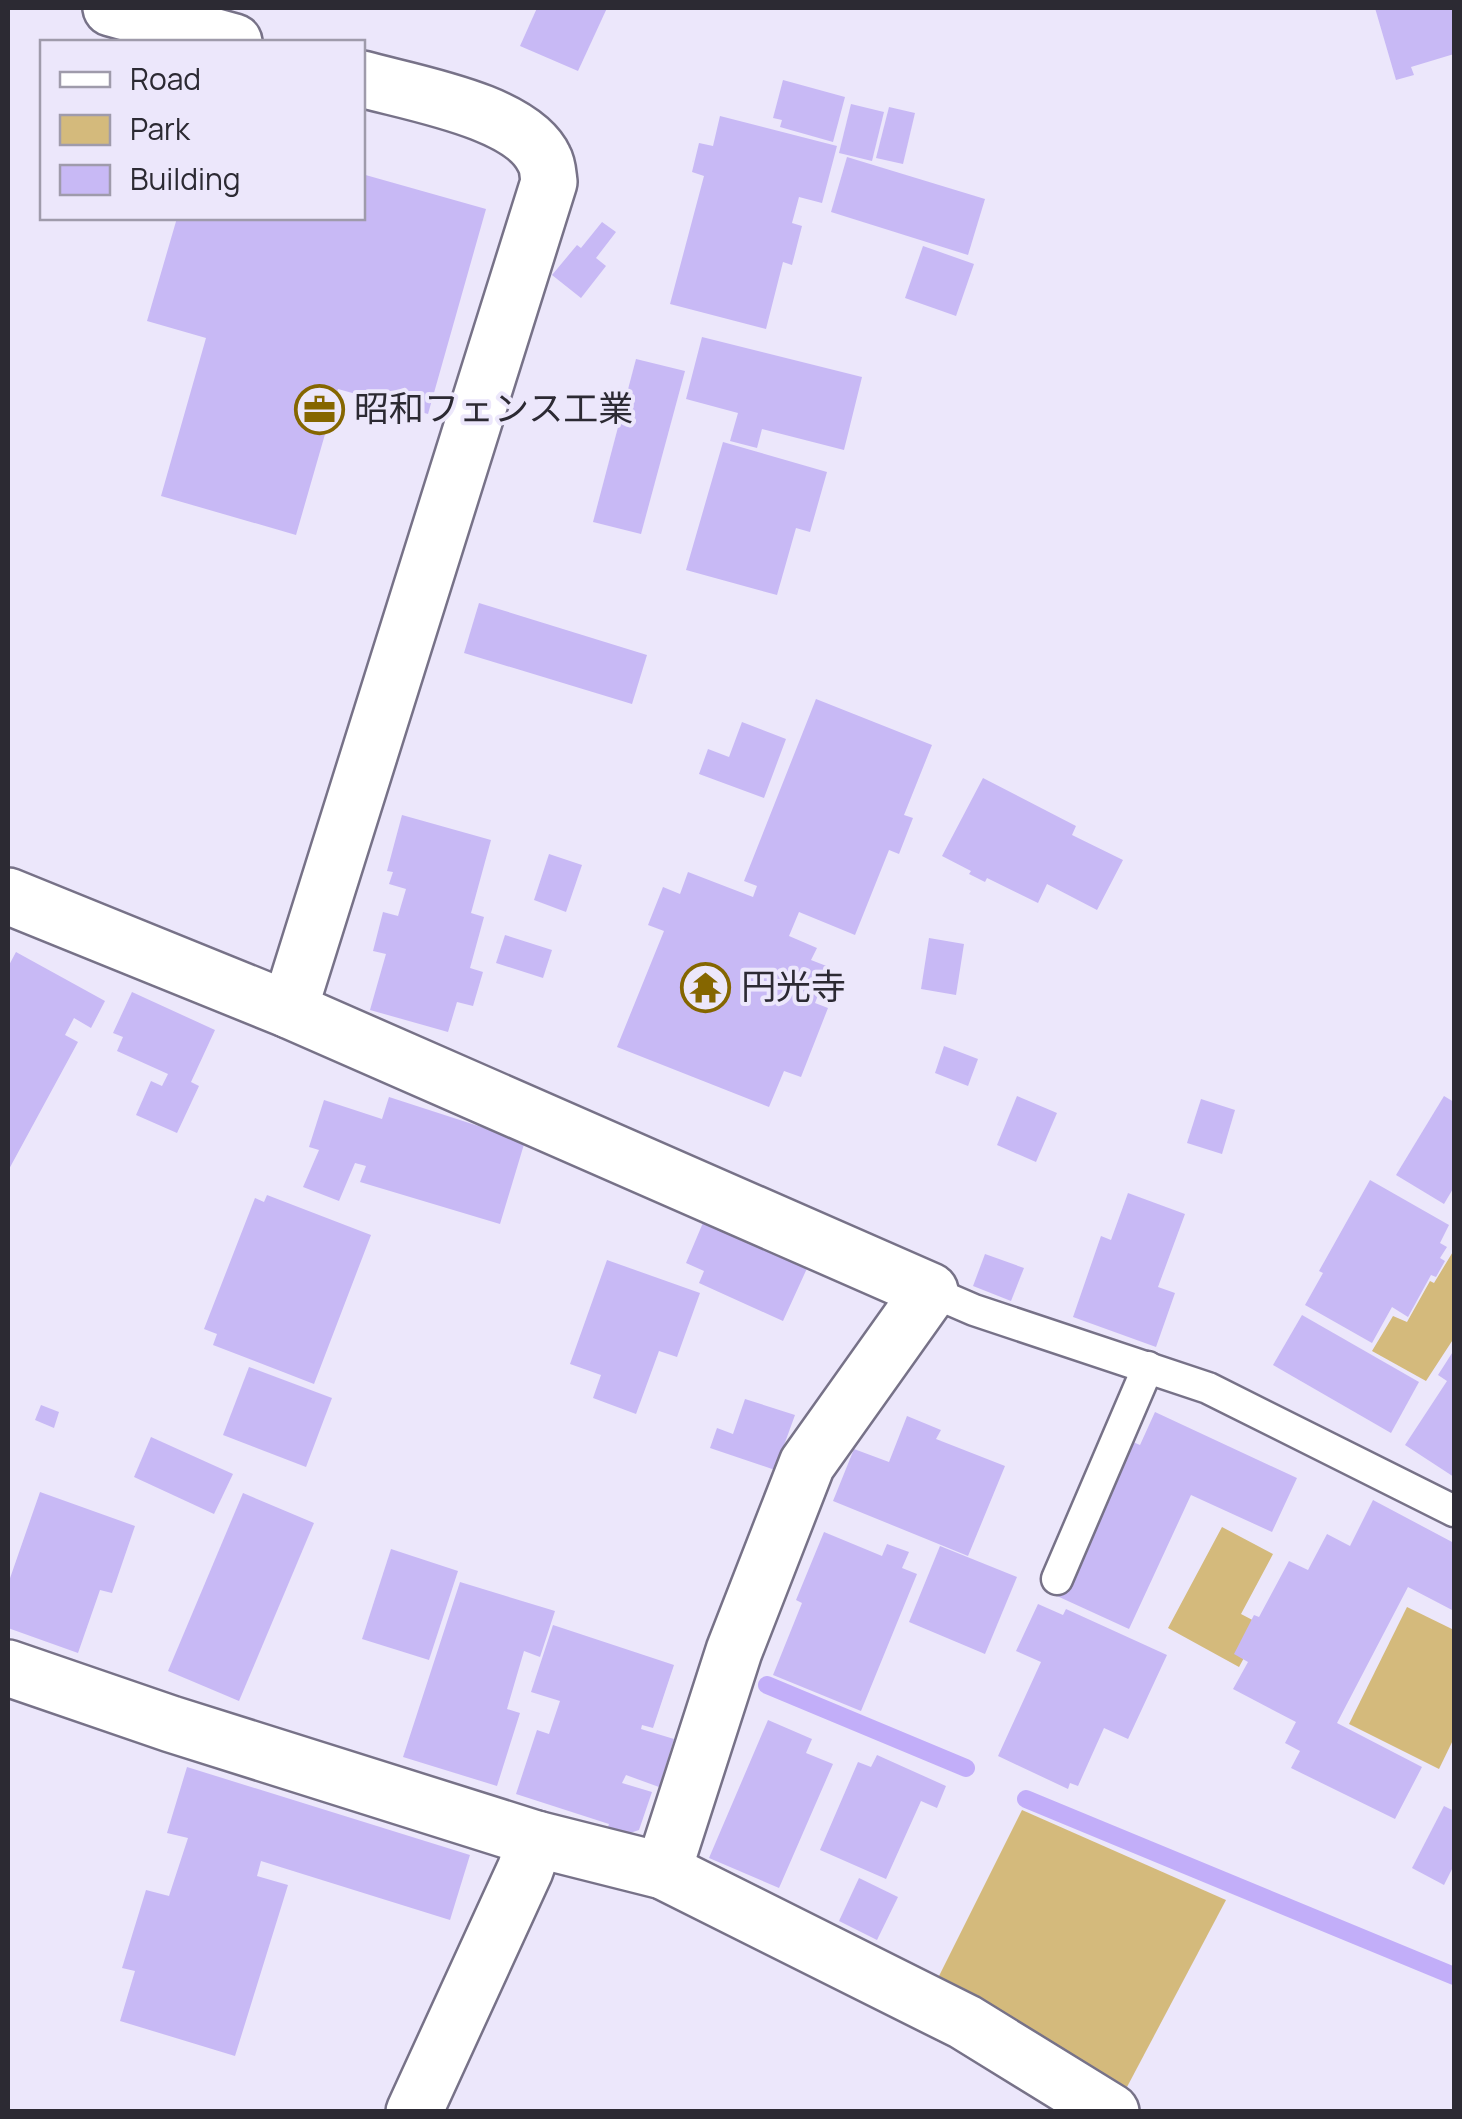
<svg xmlns="http://www.w3.org/2000/svg" width="1462" height="2119" viewBox="0 0 1462 2119" font-family="Manrope,'Noto Sans JP',sans-serif">
	<style>
		.green { fill: #d4ba7c }
		.lines { fill: none; stroke-linecap: round; stroke-linejoin: round }
		.stream { stroke: #c2aef9; stroke-width: 18 }
		.building { fill: #c8b9f5 }
		.lane-casing { stroke: #777288; stroke-width: 35 }
		.street-casing { stroke: #777288; stroke-width: 60 }
		.lane { stroke: #fff; stroke-width: 30 }
		.street { stroke: #fff; stroke-width: 55 }
		.labels { text-anchor: middle; stroke-width: 8; stroke-linejoin: round; paint-order: stroke }
		.poi-label { font-size: 35px; fill: #2c2a33; stroke: #ece7fb; text-anchor: start }
	</style>
	<rect width="100%" height="100%" fill="#ece7fb"/>
	<g class="green">
		<polygon points="1454,1250 1454,1338 1426,1381 1372,1351 1393,1316 1407,1322 1430,1281 1434,1283"/>
		<polygon points="1222,1527 1273,1554 1241,1614 1262,1625 1239,1667 1168,1628"/>
		<polygon points="1407,1607 1454,1630 1454,1738 1439,1769 1349,1724"/>
		<polygon points="1022,1810 1226,1900 1127,2087 939,1976"/>
	</g>
	<g class="lines">
		<g class="stream">
			<polyline points="767,1685 966,1768"/>
			<polyline points="1026,1799 1454,1976"/>
		</g>
	</g>
	<g class="building">
		<polygon points="537,8 607,8 578,71 520,46"/>
		<polygon points="1375,8 1454,8 1454,54 1411,67 1414,75 1396,80"/>
		<polygon points="783,80 845,97 833,142 780,127 782,120 773,118"/>
		<polygon points="851,104 884,112 872,161 839,153"/>
		<polygon points="889,107 915,113 903,164 876,158"/>
		<polygon points="720,116 837,146 822,203 799,197 792,223 802,226 792,265 783,262 766,329 670,304 704,176 692,172 699,143 713,146"/>
		<polygon points="847,157 985,199 968,255 831,212"/>
		<polygon points="362,174 486,209 428,414 338,389 296,535 161,496 206,338 147,321 177,218 362,218"/>
		<polygon points="602,222 616,232 596,258 606,266 581,298 552,275 577,245 581,248"/>
		<polygon points="923,246 974,264 956,316 905,298"/>
		<polygon points="702,337 862,377 844,450 762,429 757,448 730,441 738,413 686,399"/>
		<polygon points="636,359 685,371 641,534 593,522"/>
		<polygon points="723,442 827,472 810,532 796,528 777,595 686,570"/>
		<polygon points="479,603 647,655 632,704 464,653"/>
		<polygon points="816,699 932,745 904,815 913,818 899,854 889,850 855,935 799,912 789,936 817,948 811,960 829,967 815,1003 828,1008 801,1077 784,1071 769,1107 617,1047 664,931 648,925 663,887 680,894 688,872 753,897 757,886 744,881"/>
		<polygon points="742,722 786,739 764,798 699,774 708,749 729,757"/>
		<polygon points="983,778 1076,826 1072,835 1123,860 1097,910 1047,884 1038,903 987,878 985,882 969,874 971,871 942,856"/>
		<polygon points="402,815 491,840 471,913 484,917 470,968 483,972 473,1006 457,1002 448,1032 370,1010 386,954 373,951 383,912 398,916 406,889 389,884 393,872 387,871"/>
		<polygon points="549,854 582,865 566,912 534,900"/>
		<polygon points="505,935 552,950 543,978 496,963"/>
		<polygon points="929,938 964,944 956,995 921,989"/>
		<polygon points="16,952 105,1001 91,1028 74,1018 65,1035 78,1042 8,1171 8,967"/>
		<polygon points="132,992 215,1030 191,1082 199,1086 177,1133 136,1115 151,1081 162,1086 168,1074 117,1051 123,1037 113,1033"/>
		<polygon points="944,1046 978,1059 968,1086 935,1073"/>
		<polygon points="1017,1096 1057,1113 1036,1162 997,1145"/>
		<polygon points="1444,1096 1454,1102 1454,1187 1444,1204 1396,1175"/>
		<polygon points="389,1097 525,1141 500,1224 360,1182 366,1166 355,1163 339,1201 303,1187 319,1150 309,1147 324,1100 382,1119"/>
		<polygon points="1201,1099 1235,1110 1222,1154 1187,1143"/>
		<polygon points="1370,1180 1449,1225 1440,1243 1447,1247 1440,1258 1445,1261 1436,1277 1431,1275 1408,1317 1392,1307 1372,1343 1305,1305 1323,1273 1319,1271"/>
		<polygon points="1128,1193 1185,1214 1158,1287 1175,1293 1156,1347 1073,1317 1101,1236 1111,1240"/>
		<polygon points="267,1195 371,1235 314,1384 213,1345 217,1334 204,1329 255,1198 264,1202"/>
		<polygon points="705,1218 809,1264 783,1321 699,1283 704,1271 686,1263"/>
		<polygon points="985,1254 1024,1268 1011,1301 973,1286"/>
		<polygon points="607,1260 700,1293 677,1357 659,1351 636,1414 593,1398 601,1375 570,1364"/>
		<polygon points="1302,1315 1419,1382 1391,1433 1273,1365"/>
		<polygon points="1454,1350 1454,1477 1405,1445 1447,1381 1438,1375"/>
		<polygon points="249,1367 332,1398 306,1467 223,1435"/>
		<polygon points="745,1399 795,1415 775,1470 710,1448 717,1428 733,1434"/>
		<polygon points="41,1405 59,1412 54,1428 35,1420"/>
		<polygon points="1155,1412 1297,1478 1272,1532 1191,1495 1129,1629 1057,1596 1126,1439 1140,1445"/>
		<polygon points="907,1416 941,1430 936,1439 1005,1466 968,1556 833,1501 854,1449 889,1462"/>
		<polygon points="151,1437 233,1474 214,1514 134,1477"/>
		<polygon points="40,1492 135,1526 112,1593 100,1590 78,1653 8,1628 8,1584"/>
		<polygon points="243,1493 314,1523 239,1701 168,1671"/>
		<polygon points="1373,1500 1454,1543 1454,1611 1408,1587 1337,1723 1422,1767 1395,1819 1291,1768 1300,1751 1285,1743 1296,1722 1233,1689 1248,1662 1234,1654 1254,1615 1259,1617 1289,1561 1308,1570 1327,1534 1350,1546"/>
		<polygon points="824,1532 882,1556 887,1544 909,1552 902,1568 917,1574 861,1711 773,1675 802,1603 796,1600"/>
		<polygon points="940,1546 1017,1577 985,1654 909,1622"/>
		<polygon points="391,1549 458,1571 429,1660 362,1639"/>
		<polygon points="460,1582 555,1611 540,1657 524,1651 507,1709 520,1713 497,1786 403,1757"/>
		<polygon points="1038,1604 1063,1615 1066,1609 1167,1655 1128,1739 1104,1728 1078,1786 1070,1783 1068,1789 998,1756 1041,1662 1016,1651"/>
		<polygon points="553,1625 674,1665 653,1728 642,1725 641,1729 674,1739 659,1787 626,1775 622,1783 652,1792 639,1830 627,1834 608,1827 609,1824 516,1794 537,1730 549,1734 560,1701 531,1692"/>
		<polygon points="768,1720 812,1739 806,1753 833,1764 779,1888 709,1858"/>
		<polygon points="877,1755 946,1786 937,1808 921,1801 886,1879 820,1850 858,1762 871,1767"/>
		<polygon points="187,1767 470,1855 450,1920 261,1861 257,1876 288,1885 235,2056 120,2021 135,1971 122,1968 146,1890 169,1896 188,1838 167,1833"/>
		<polygon points="1444,1806 1454,1811 1454,1865 1444,1885 1412,1868"/>
		<polygon points="859,1878 898,1897 877,1940 839,1921"/>
	</g>
	<g class="lines">
		<defs>
			<g id="lane">
				<polyline points="930,1291 974,1310 1208,1388 1454,1511"/>
				<polyline points="1057,1579 1148,1367"/>
			</g>
			<g id="street">
				<polyline points="111,8 234,42"/>
				<polyline points="8,896 289,1010 930,1291 807,1464 734,1651 663,1871"/>
				<path d="M289,1010L549,182C548,175 548,166 544,159C522,111 412,93 362,79"/>
				<polyline points="8,1668 171,1724 536,1839 663,1871 965,2022 1111,2112"/>
				<polyline points="414,2112 525,1870 536,1839"/>
			</g>
		</defs>
		<use href="#lane" class="lane-casing"/>
		<use href="#street" class="street-casing"/>
		<use href="#lane" class="lane"/>
		<use href="#street" class="street"/>
	</g>
	<defs>
		<symbol id="office-ring" viewBox="-11 -11 22 22"><circle r="9.5" fill="#ece7fb" stroke="#856600" stroke-width="1.5"/><path d="M-6-3h4V-5.5h4V-3h4V5H-6ZM-1-4.5V-3h2v-1.5ZM-6 0V1H6V0Z" fill="#856600"/></symbol>
		<symbol id="temple-ring" viewBox="-11 -11 22 22"><circle r="9.5" fill="#ece7fb" stroke="#856600" stroke-width="1.5"/><path d="M0-6L5-2H3V0L6.5 2.5H4V6H1.5V3h-3V6H-4V2.5H-6.5L-3 0V-2H-5Z" fill="#856600"/></symbol>
	</defs>
	<g fill-rule="evenodd">
		<use href="#office-ring" x="292" y="382" width="55" height="55"/>
		<use href="#temple-ring" x="678" y="960" width="55" height="55"/>
	</g>
	<g class="labels">
		<g class="poi-label">
			<text x="354" y="421">昭和フェンス工業</text>
			<text x="741" y="999">円光寺</text>
		</g>
	</g>
	<rect width="1462" height="2119" fill="none" stroke="#2c2a33" stroke-width="20"/>
	<rect x="40" y="40" width="325" height="180" fill="#ece7fb" stroke="#9f9bab" stroke-width="2.5"/>
	<rect x="60" y="72" width="50" height="15" fill="#ffffff" stroke="#9f9bab" stroke-width="2.5"/>
	<text x="130" y="90" font-size="30" fill="#2c2a33">Road</text>
	<rect x="60" y="115" width="50" height="30" fill="#d4ba7c" stroke="#9f9bab" stroke-width="2.5"/>
	<text x="130" y="140" font-size="30" fill="#2c2a33">Park</text>
	<rect x="60" y="165" width="50" height="30" fill="#c8b9f5" stroke="#9f9bab" stroke-width="2.5"/>
	<text x="130" y="190" font-size="30" fill="#2c2a33">Building</text>
</svg>
